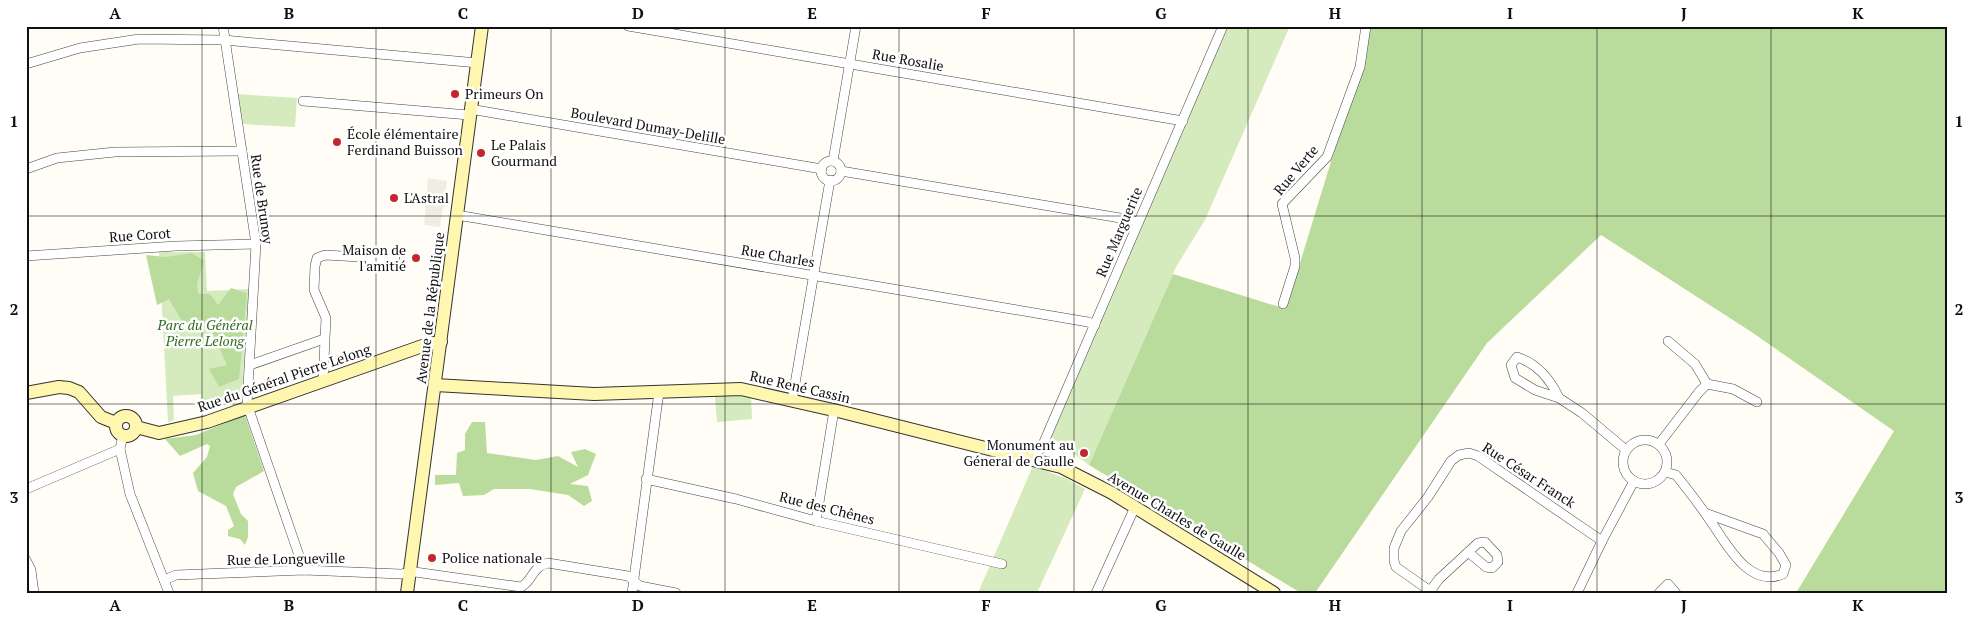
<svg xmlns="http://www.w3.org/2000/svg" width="1973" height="619" viewBox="0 0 1973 619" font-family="'PT Serif',serif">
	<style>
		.green { fill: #d5ebbd }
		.forest { fill: #b9dc9c }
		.plaza { fill: #f1ede2 }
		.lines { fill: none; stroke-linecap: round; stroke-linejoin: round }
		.street-casing { stroke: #444; stroke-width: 10 }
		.secondary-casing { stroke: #333; stroke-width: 14 }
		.street { stroke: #fff; stroke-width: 9 }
		.secondary { stroke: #fff6b0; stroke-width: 12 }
		.grid { fill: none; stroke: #111; stroke-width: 1; stroke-opacity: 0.55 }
		.poi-dot { fill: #c4262e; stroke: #fff; stroke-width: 2 }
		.labels { text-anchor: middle; stroke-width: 5; stroke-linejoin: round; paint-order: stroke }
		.street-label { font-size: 14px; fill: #111; stroke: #fff }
		.poi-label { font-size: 14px; fill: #111; stroke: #fff; text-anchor: start }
		.park-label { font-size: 14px; font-style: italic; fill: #2f6b1f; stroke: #fff }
		.neatline { fill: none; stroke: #111; stroke-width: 2 }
		.grid-label { font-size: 16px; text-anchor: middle; font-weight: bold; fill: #111 }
	</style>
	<rect width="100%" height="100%" fill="#fffdf5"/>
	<g class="green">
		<polygon points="1228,26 1290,26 1205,220 1176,267 1089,465 1050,436"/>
		<polygon points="237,94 297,98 295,127 243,124"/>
		<polygon points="159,252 205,252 207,291 249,289 242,393 237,400 202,413 201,394 173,396 174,420 168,422"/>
		<polygon points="743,395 751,396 752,419 717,422 715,396"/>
		<polygon points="1033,466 1067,479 1085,489 1037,593 978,593"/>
	</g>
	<g class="forest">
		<polygon points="1370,26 1947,26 1947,593 1796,593 1894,431 1750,331 1601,235 1487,343 1315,593 1301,593 1089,465 1173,274 1286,309 1340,132 1361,77 1367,51"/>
		<polygon points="192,253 204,261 197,284 198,294 210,294 218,305 231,288 247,293 239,379 219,387 209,369 227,365 211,330 188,331 169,299 157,305 146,255 166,257"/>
		<polygon points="245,415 264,471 236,487 233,494 241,514 248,521 248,537 245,545 240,539 228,536 228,530 234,526 226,506 198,491 193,473 207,457 210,446 207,444 180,456 165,439 196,435"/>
		<polygon points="472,422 485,422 487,453 536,460 558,456 578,467 571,452 585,449 596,454 588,475 570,484 588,486 592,501 584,506 568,495 530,489 494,489 484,495 463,496 459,483 435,485 435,475 456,475 457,453 465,450 465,434"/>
	</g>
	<polygon class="plaza" points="428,178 447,181 440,227 424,225"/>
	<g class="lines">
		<defs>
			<g id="street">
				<polyline points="223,26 256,244 247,404 304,570"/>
				<polyline points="628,26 1183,121"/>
				<polyline points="26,64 80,48 139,39 224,40 478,63"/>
				<polyline points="303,101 469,115"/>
				<polyline points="470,109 822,169"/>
				<polyline points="833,161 856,26"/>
				<circle cx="831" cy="171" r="10"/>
				<polyline points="26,169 57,158 115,152 242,151"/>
				<polyline points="841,171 1132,220 1138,223"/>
				<polyline points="457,215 1088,322 1095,325"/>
				<polyline points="26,256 176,246 256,244"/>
				<polyline points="1283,304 1295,266 1295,258 1282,204 1327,157 1360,67 1366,26"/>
				<polyline points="1668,341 1695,364 1707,384 1733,389 1757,402"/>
				<polyline points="250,365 324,339"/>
				<polyline points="323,381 326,318 314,290 315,266 317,258 325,255 395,259"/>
				<path d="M1559,398C1550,379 1538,364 1517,357L1511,365L1515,378L1535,390L1559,398L1582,413L1626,450"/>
				<polyline points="792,401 830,180"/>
				<polyline points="123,435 120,449 130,494 169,593"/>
				<circle cx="1645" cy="462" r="22"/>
				<polyline points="1659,444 1699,392 1707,384"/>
				<polyline points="1028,458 1041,449 1223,26"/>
				<path d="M1665,472L1676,475C1688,490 1699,504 1709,519C1726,542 1748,589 1783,574L1786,565L1779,553L1763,534L1705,513"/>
				<polyline points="646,479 736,499 816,521 1002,564"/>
				<polyline points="26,489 120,449"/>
				<polyline points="816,521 834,410"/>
				<polyline points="26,560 31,570 34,593"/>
				<path d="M164,580L176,575L304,570L401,574L415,572L521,587C534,580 531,567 548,563L628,576L640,586L676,593"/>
				<polyline points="1430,591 1439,579 1478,543 1485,542 1497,555 1498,562 1492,568 1486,567 1468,552"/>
				<polyline points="632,593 659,392"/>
				<polyline points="1096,593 1135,507"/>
				<polyline points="1433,593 1396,567 1394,561 1394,548 1401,531 1428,497 1451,461 1459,455 1469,453 1478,456 1602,541"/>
				<polyline points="1577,593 1602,541 1634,481"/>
				<polyline points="1659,593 1668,584 1676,593"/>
			</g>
			<g id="secondary">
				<polyline points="435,385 594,394 741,389 842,412 1061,467 1112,493 1274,593"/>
				<polyline points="26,393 59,387 69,388 79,392 101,417 116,423"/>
				<circle cx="126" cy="426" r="10"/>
				<polyline points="136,427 159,433 207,422 428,344 441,342"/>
				<polyline points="407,593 482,26"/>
			</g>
		</defs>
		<use href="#street" class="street-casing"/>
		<use href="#secondary" class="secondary-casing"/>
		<use href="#street" class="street"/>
		<use href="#secondary" class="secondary"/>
	</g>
	<path class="grid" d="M202,26V593M376,26V593M551,26V593M725,26V593M899,26V593M1074,26V593M1248,26V593M1422,26V593M1597,26V593M1771,26V593M26,216H1947M26,404H1947"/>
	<g class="poi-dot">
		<circle cx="455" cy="94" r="5"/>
		<circle cx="337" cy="142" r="5"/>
		<circle cx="481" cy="153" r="5"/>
		<circle cx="394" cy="198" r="5"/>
		<circle cx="416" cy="258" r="5"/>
		<circle cx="1084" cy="453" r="5"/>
		<circle cx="432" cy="558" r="5"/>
	</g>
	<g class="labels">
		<g class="street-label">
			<text transform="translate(908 60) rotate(10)" y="5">Rue Rosalie</text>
			<text transform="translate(648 126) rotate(10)" y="5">Boulevard Dumay-Delille</text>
			<text transform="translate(1296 170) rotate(-50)" y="5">Rue Verte</text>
			<text transform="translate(262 199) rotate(82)" y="5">Rue de Brunoy</text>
			<text transform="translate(1119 232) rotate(-67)" y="5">Rue Marguerite</text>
			<text transform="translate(140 235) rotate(-4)" y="5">Rue Corot</text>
			<text transform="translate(778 256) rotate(10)" y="5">Rue Charles</text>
			<text transform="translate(430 308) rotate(-83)" y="5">Avenue de la République</text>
			<text transform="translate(284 378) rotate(-19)" y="5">Rue du Général Pierre Lelong</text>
			<text transform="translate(800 387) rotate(13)" y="5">Rue René Cassin</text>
			<text transform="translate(1529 475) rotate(33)" y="5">Rue César Franck</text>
			<text transform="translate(827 508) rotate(14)" y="5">Rue des Chênes</text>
			<text transform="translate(1177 516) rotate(31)" y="5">Avenue Charles de Gaulle</text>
			<text transform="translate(286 559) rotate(-1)" y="5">Rue de Longueville</text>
		</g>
		<g class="poi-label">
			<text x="465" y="99">Primeurs On</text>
			<text x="347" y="139">École élémentaire<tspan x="347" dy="16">Ferdinand Buisson</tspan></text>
			<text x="491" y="150">Le Palais<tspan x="491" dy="16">Gourmand</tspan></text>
			<text x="404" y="203">L'Astral</text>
			<text x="406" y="255" text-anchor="end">Maison de<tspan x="406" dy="16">l'amitié</tspan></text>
			<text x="1074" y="450" text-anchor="end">Monument au<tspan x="1074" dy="16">Géneral de Gaulle</tspan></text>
			<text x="442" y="563">Police nationale</text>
		</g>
		<g class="park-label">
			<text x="205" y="330">Parc du Général<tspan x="205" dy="16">Pierre Lelong</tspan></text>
		</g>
	</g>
	<rect width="1973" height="619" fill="none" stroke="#ffffff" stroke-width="55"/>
	<rect x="28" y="28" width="1918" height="564" class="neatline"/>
	<g class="grid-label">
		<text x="115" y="19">A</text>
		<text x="289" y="19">B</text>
		<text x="463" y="19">C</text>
		<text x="638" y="19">D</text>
		<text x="812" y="19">E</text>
		<text x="986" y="19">F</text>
		<text x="1161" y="19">G</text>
		<text x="1335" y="19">H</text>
		<text x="1510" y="19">I</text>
		<text x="1684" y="19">J</text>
		<text x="1858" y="19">K</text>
		<text x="14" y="127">1</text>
		<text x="1959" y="127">1</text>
		<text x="14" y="315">2</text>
		<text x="1959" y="315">2</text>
		<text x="14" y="503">3</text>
		<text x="1959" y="503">3</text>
		<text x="115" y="611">A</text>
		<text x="289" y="611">B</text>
		<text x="463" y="611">C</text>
		<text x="638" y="611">D</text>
		<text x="812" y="611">E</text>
		<text x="986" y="611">F</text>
		<text x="1161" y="611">G</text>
		<text x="1335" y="611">H</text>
		<text x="1510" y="611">I</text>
		<text x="1684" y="611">J</text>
		<text x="1858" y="611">K</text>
	</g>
</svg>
